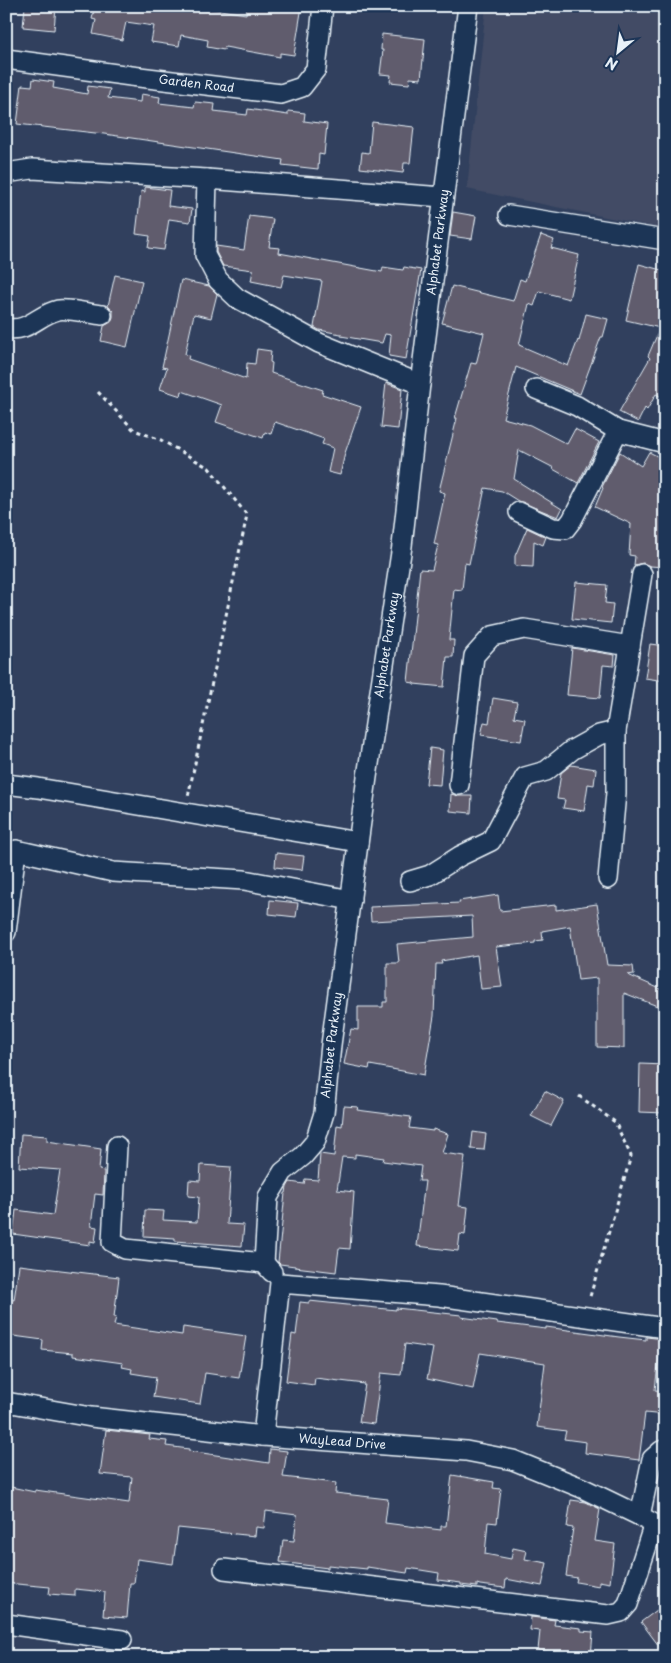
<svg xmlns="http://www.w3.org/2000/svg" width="671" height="1663" viewBox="0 0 671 1663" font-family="'Playpen Sans',sans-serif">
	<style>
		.built { fill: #424b65 }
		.building { fill: #605b6d; stroke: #e8f1f8 }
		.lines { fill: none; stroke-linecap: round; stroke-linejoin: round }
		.minor-casing { stroke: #e8f1f8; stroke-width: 22 }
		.path { stroke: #e8f1f8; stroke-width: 3; stroke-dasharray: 4 4; stroke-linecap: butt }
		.minor { stroke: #1d3557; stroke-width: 19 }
		.labels { text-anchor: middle; stroke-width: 4; stroke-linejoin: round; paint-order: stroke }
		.street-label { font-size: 12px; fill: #e8f1f8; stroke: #1d3557 }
	</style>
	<rect width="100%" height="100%" fill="#31405e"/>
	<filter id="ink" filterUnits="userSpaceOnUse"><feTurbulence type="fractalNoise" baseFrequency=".02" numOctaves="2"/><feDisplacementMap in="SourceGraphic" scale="10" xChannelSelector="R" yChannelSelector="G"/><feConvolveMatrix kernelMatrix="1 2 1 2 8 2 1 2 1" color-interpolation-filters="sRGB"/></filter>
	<g filter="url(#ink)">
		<polygon class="built" points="486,6 665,6 665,229 467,189"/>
		<g class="building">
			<polygon points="25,6 56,6 54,30 23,27"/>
			<polygon points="95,6 179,6 207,11 207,8 246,14 247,6 302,6 294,55 280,53 280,57 225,47 224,50 207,47 208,40 181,35 179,46 151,42 154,26 126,22 122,40 93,34 96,20 92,19"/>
			<polygon points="382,34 425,39 421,79 410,78 409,84 390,82 391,75 380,74 383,50 381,50"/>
			<polygon points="33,79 54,82 53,88 87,94 88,86 110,89 108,98 140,102 141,94 160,97 159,103 194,107 195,102 215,104 214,111 247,115 248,109 288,115 288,111 305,113 304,121 327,124 324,155 319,154 318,169 282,165 283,160 104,134 17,124 22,85 32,86"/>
			<polygon points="372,122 414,127 410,163 404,163 403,173 360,168 362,152 369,153"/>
			<polygon points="145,187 170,190 168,206 192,209 190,222 169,219 164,250 148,248 150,236 136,234 141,191 145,192"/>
			<polygon points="453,212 476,216 472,239 450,236"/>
			<polygon points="249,216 273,219 269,247 280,248 279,253 382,272 383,267 403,270 404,267 421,270 406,359 389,356 391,335 385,334 382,343 341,336 341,334 319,330 314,327 322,281 284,275 281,287 251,281 253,270 223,266 216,252 216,246 244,250"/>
			<polygon points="541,235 554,240 551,248 579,255 569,299 539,291 534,306 529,304 519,345 568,366 578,340 579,341 586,314 608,319 603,337 601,337 580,394 516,367 503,418 530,425 567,444 575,429 599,442 578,483 553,469 554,468 519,450 514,479 562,509 558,517 518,501 502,491 485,488 469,564 465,563 462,590 454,589 449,640 454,640 453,657 447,657 444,687 414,684 414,683 408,682 420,569 432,570 438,545 434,544 445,493 439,491 457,418 455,418 471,363 476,364 484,333 442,323 452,286 513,301 520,279 525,281"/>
			<polygon points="639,264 665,271 665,399 656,394 647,410 645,408 638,422 619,412 650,358 648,356 660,328 626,320"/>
			<polygon points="115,275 142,281 127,347 101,341 104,326 111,322 113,317 113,311 108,306"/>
			<polygon points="181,280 209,286 217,294 211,318 194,314 185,354 189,355 188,359 246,379 247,363 255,364 257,349 271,351 270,362 272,363 271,373 323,390 322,394 361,407 345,453 340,475 328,472 333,448 322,444 324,439 275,422 271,434 265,432 263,438 216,422 222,405 182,391 181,396 160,389 167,368 162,367"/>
			<polygon points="386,383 402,389 398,429 381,427"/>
			<polygon points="620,452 641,466 649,452 665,460 665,567 650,566 643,563 634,565 635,556 629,555 631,524 595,507 603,488 602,487"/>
			<polygon points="527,528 546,537 543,545 534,541 533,567 515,566 515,556"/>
			<polygon points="576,582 607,585 605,603 613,604 611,623 572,619"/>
			<polygon points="650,644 665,646 665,681 645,678"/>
			<polygon points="572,648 615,655 614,666 603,665 600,698 567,695"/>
			<polygon points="493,698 517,702 514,717 525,719 521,741 481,735 484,722 489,723"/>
			<polygon points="430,748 443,750 440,785 426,784"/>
			<polygon points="571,765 596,769 594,785 588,784 584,811 563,808 565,800 557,799 561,773"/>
			<polygon points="451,794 458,796 472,796 471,813 450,811"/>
			<polygon points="276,853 304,856 302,870 275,867"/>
			<polygon points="498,895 500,911 556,905 556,910 597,904 607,965 633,966 634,974 628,975 665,991 665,1009 624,993 624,1048 597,1047 597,978 578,980 570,926 542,931 543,940 535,941 535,943 496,947 502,987 481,989 477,955 441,961 442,964 436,964 434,1016 424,1075 370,1065 369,1069 344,1064 351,1029 358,1030 358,1007 383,1007 383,1002 387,1002 387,963 399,963 397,944 473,937 472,916 371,921 370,907 460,903 459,901"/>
			<polygon points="270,900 298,903 296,917 269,914"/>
			<polygon points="640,1064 665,1065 665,1113 639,1112"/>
			<polygon points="545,1091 564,1101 551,1126 531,1116"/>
			<polygon points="344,1106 358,1107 357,1110 411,1117 409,1128 433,1131 433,1129 448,1134 442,1153 465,1156 459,1206 468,1207 465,1235 460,1234 458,1251 417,1246 425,1181 419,1181 421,1166 383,1161 384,1158 355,1154 355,1158 342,1157 337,1190 354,1192 350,1249 339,1248 336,1272 295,1267 295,1266 280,1264 278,1262 285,1193 286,1193 287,1187 290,1182 304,1184 305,1179 318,1180 320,1154 334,1156 337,1125 342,1126"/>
			<polygon points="473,1132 486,1134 484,1150 471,1149"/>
			<polygon points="21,1134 47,1136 47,1141 101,1149 99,1170 104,1171 103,1195 95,1194 91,1226 97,1227 95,1242 90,1241 90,1245 13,1234 16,1210 53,1215 60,1170 19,1167"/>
			<polygon points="201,1165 231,1167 227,1224 244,1225 242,1246 175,1241 175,1238 144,1236 145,1210 164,1211 163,1220 197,1222 199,1197 188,1196 189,1180 200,1181"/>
			<polygon points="19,1265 119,1277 114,1317 116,1317 114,1325 182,1335 183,1327 246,1336 239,1378 205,1373 200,1404 153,1397 156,1377 131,1373 132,1369 122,1367 123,1363 73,1356 73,1353 42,1350 43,1340 6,1335 6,1298 14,1300"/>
			<polygon points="309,1301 396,1310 396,1308 461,1315 461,1317 497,1322 497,1323 546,1329 546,1327 619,1337 646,1340 646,1337 665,1339 665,1357 659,1356 655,1390 665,1391 665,1415 645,1413 639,1460 585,1453 586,1442 564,1439 566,1431 537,1427 545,1363 480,1353 473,1389 427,1379 433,1348 405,1344 401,1375 381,1373 374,1424 359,1422 365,1384 315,1378 314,1385 286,1381 292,1334 296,1335 300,1302 309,1303"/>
			<polygon points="106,1430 150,1435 149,1439 167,1441 166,1446 189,1449 189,1451 269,1463 270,1449 287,1451 283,1477 336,1483 335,1493 388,1499 385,1523 441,1530 441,1526 446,1526 452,1475 494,1482 493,1488 501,1489 497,1523 488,1522 485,1554 511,1559 513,1548 527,1551 525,1559 547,1563 542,1586 506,1579 505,1588 480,1585 477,1584 477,1587 461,1585 461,1583 438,1580 439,1573 408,1568 407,1573 367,1567 367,1569 328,1565 328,1568 280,1562 283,1540 294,1541 297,1515 266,1511 264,1528 256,1527 255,1536 178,1528 173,1564 137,1559 134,1583 130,1583 127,1618 103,1616 105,1592 75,1589 75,1596 49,1594 50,1587 6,1583 6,1486 35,1492 35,1490 129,1503 132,1477 100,1474"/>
			<polygon points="571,1500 586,1502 600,1509 595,1541 615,1544 610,1583 599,1581 599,1586 576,1582 577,1578 566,1576 573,1528 567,1527"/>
			<polygon points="665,1604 665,1654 641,1622"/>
			<polygon points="531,1617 555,1620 554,1625 581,1628 581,1631 593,1632 591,1657 558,1657 558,1652 538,1650 540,1631 530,1630"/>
		</g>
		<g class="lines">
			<defs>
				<g id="minor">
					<path id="s1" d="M6,59L131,76L281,94L302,87L316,69L323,6"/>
					<polyline points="6,173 32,169 207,179 443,197"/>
					<polyline points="207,179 205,255 218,280 237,298 319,343 420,384"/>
					<polyline points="509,215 665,240"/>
					<path d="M6,328C28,333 39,314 58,310C67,308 92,314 102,315"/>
					<polyline points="536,389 577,406 618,431 665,443"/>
					<polyline points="519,512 553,528 565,529 572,520 618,431"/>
					<polyline points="6,784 38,788 358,842"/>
					<polyline points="459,785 474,656 492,636 524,629 630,646"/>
					<polyline points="608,879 616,793 616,731 642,574"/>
					<polyline points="410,881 430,875 460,856 491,841 525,777 546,771 572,750 599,735 616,731"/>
					<polyline points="6,932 16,850 113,872 244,880 351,900"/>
					<polyline points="117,1146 112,1242 125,1249 264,1263 272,1272"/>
					<path id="s2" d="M264,1263L268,1197L283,1172L303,1156L315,1142L324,1113L331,1045L367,777L402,546L420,384L468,6"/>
					<path id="s3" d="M6,1402L91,1417L263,1436L466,1451L513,1460L582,1488L640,1516L665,1530"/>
					<polyline points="263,1436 280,1283 439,1296 665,1328"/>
					<polyline points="640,1516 652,1459 661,1451 665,1450"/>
					<polyline points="224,1569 608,1615 621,1612 628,1604 654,1524"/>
					<polyline points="6,1624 122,1640"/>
				</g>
			</defs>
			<use href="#minor" class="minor-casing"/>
			<g class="path">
				<polyline points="98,392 134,430 161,440 209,468 247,515 188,797"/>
				<polyline points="579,1096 615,1122 631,1156 589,1300"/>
			</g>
			<use href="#minor" class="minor"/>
		</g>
	</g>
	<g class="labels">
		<g class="street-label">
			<text dy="4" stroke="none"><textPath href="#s1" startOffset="192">Garden Road</textPath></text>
			<text dy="4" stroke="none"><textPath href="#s2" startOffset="1048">Alphabet Parkway</textPath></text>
			<text dy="4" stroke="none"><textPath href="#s2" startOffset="642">Alphabet Parkway</textPath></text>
			<text dy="4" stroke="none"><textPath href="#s2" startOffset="238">Alphabet Parkway</textPath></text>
			<text dy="4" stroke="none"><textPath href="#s3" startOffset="339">WayLead Drive</textPath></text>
		</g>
	</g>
	<rect width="671" height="1663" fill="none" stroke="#1d3557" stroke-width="25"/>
	<rect x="12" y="12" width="646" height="1638" fill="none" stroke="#e8f1f8" stroke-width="2" filter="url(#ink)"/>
	<g transform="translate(618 52) rotate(209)" stroke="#1d3557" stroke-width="4" paint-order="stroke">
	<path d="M0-4L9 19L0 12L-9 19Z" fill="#e8f1f8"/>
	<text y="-8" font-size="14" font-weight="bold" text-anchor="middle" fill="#e8f1f8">N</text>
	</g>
</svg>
